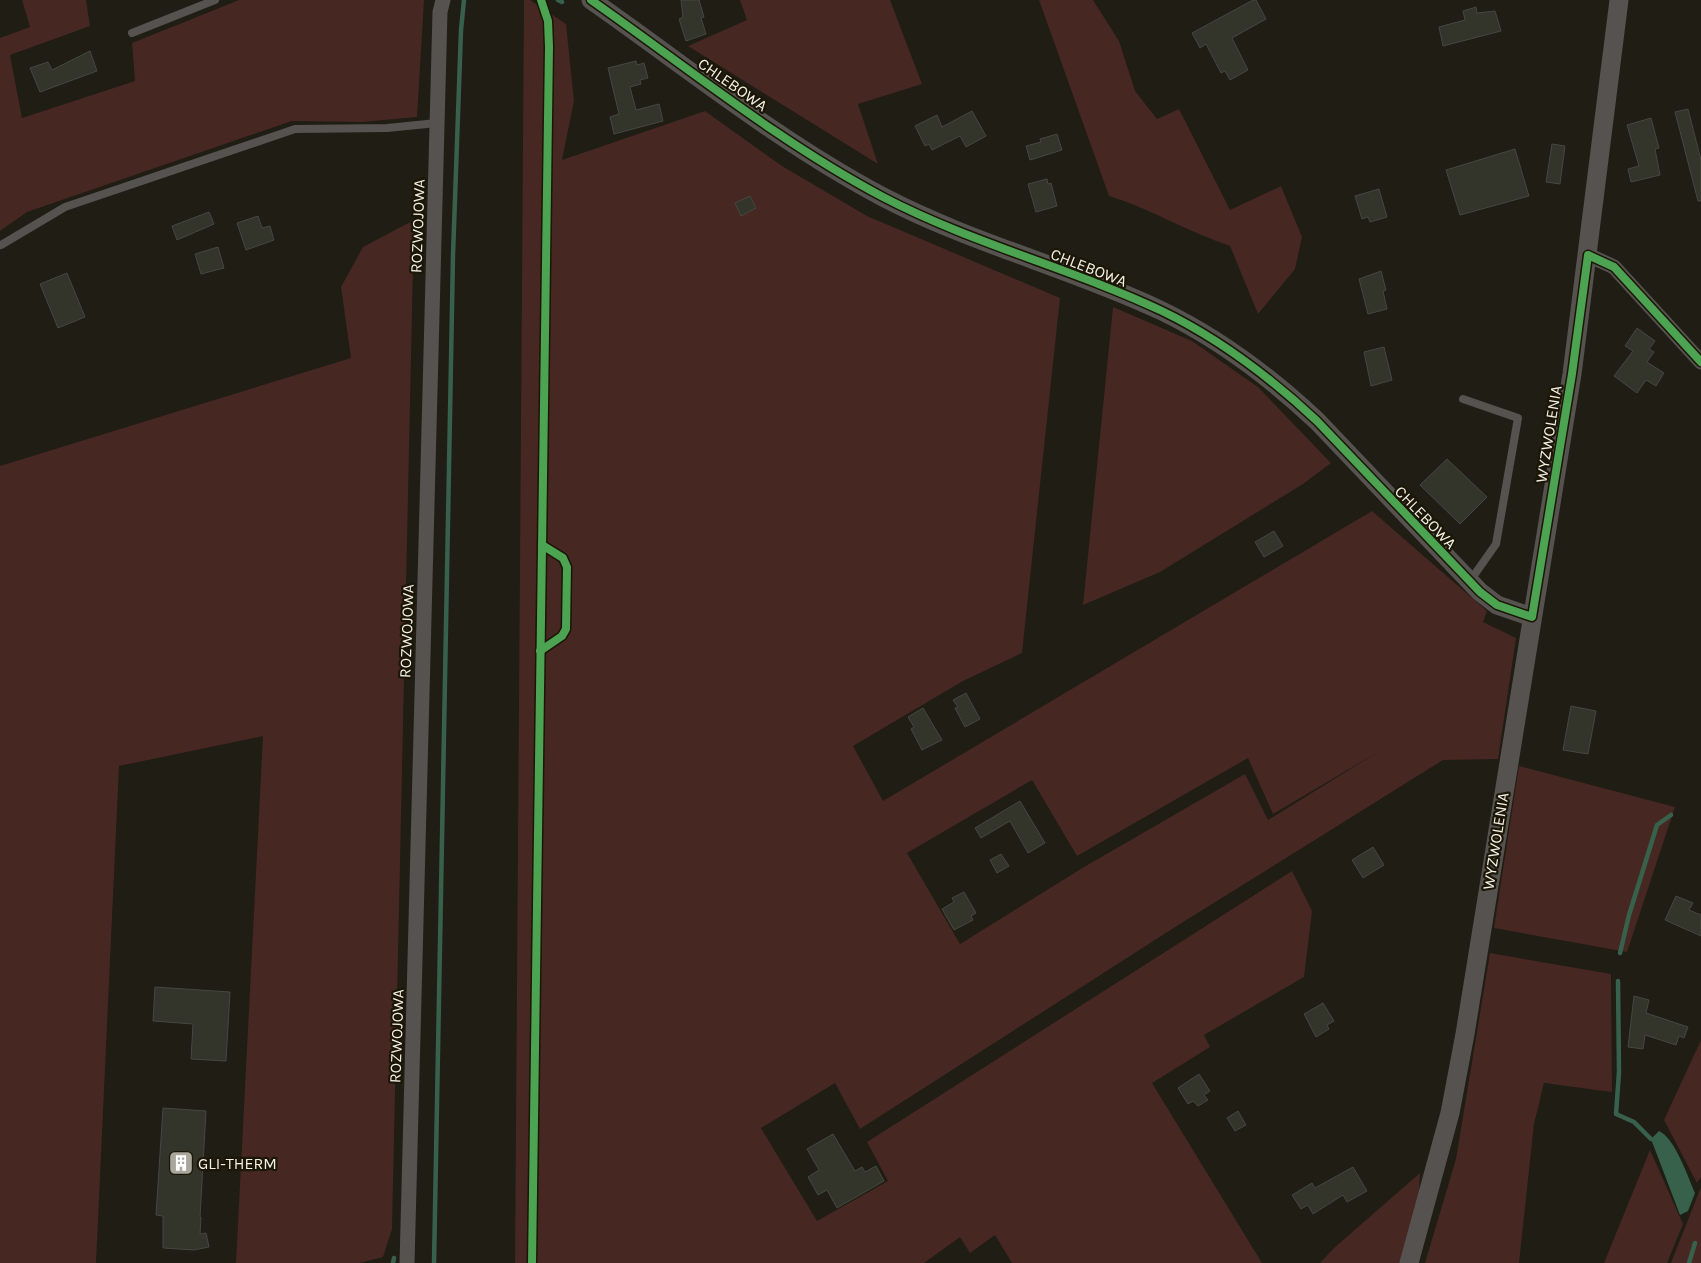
<svg xmlns="http://www.w3.org/2000/svg" width="1701" height="1263" viewBox="0 0 1701 1263" font-family="Karla,sans-serif">
	<style>
		.green { fill: #462722; fill-rule: evenodd }
		.water { fill: #38614c }
		.lines { fill: none; stroke-linecap: round; stroke-linejoin: round }
		.stream { stroke: #38614c; stroke-width: 4.5 }
		.building { fill: #33352a; stroke: #464740 }
		.service { stroke: #55524f; stroke-width: 8 }
		.minor { stroke: #55524f; stroke-width: 15 }
		.tertiary { stroke: #55524f; stroke-width: 19 }
		.cycleway-casing { stroke: #1b1606; stroke-width: 11 }
		.cycleway { stroke: #4ca352; stroke-width: 8 }
		.labels { text-anchor: middle; stroke-width: 4.5; stroke-linejoin: round; paint-order: stroke }
		.street-label { font-size: 16px; fill: #f3f0e5; stroke: #1b1606 }
		.poi-label { font-size: 16px; fill: #f3f0e5; stroke: #1b1606; text-anchor: start }
	</style>
	<rect width="100%" height="100%" fill="#1f1d14"/>
	<g class="green">
		<polygon points="22,0 86,0 90,26 10,55 22,118 135,81 132,43 239,0 424,0 417,117 362,122 292,121 27,212 0,231 0,38 30,27"/>
		<path d="M524,0H530L566,24L574,101L562,160L705,111L782,166L867,216L1060,298L1022,653L963,681L853,746L883,801L1372,511L1487,611L1483,622L1516,638L1498,759L1443,760L1180,924L860,1129L835,1083L761,1128L817,1221L888,1181L867,1142L1292,871L1312,911L1304,977L1204,1035L1210,1047L1152,1083L1262,1263H1012L995,1235L970,1253L960,1237L924,1263H515ZM1378,752L1268,820L1245,774L1084,867L960,944L907,853L1032,780L1077,856L1248,758L1273,814Z"/>
		<polygon points="740,0 890,0 922,84 858,104 878,164 688,46 747,20"/>
		<path d="M1039,0H1093L1119,41L1135,91L1157,119L1179,109L1230,210L1281,186L1302,237L1295,269L1258,314L1230,246C1188,232 1151,209 1109,196Z"/>
		<polygon points="414,220 392,1229 383,1257 359,1263 236,1263 263,736 119,766 96,1263 0,1263 0,466 351,358 341,287 363,247"/>
		<polygon points="1113,307 1192,341 1258,387 1331,463 1323,469 1332,478 1323,469 1303,484 1160,572 1083,605"/>
		<polygon points="1519,766 1675,807 1627,952 1494,928"/>
		<polygon points="1490,953 1611,974 1612,1092 1544,1083 1534,1124 1519,1263 1425,1263 1456,1159"/>
		<polygon points="1701,1040 1701,1177 1697,1183 1664,1120"/>
		<polygon points="1650,1150 1683,1224 1667,1263 1604,1263"/>
		<polygon points="1420,1173 1418,1213 1403,1263 1320,1263 1334,1248"/>
		<polygon points="1701,1187 1701,1263 1671,1263"/>
	</g>
	<path class="water" d="M1659,1131C1675,1138 1688,1177 1695,1193L1688,1211L1680,1215L1651,1139Z"/>
	<g class="lines">
		<g class="stream">
			<polyline points="558,0 562,2"/>
			<polyline points="1620,953 1629,915 1657,825 1671,815"/>
			<polyline points="1618,981 1619,1072 1616,1114 1634,1122 1651,1139"/>
			<polyline points="393,1263 394,1258"/>
			<polyline points="434,1263 453,255 461,30 464,0"/>
			<polyline points="1689,1263 1695,1243"/>
		</g>
	</g>
	<g class="building">
		<polygon points="681,0 699,0 704,17 701,18 706,34 686,41 679,19 683,17"/>
		<polygon points="1253,0 1256,0 1266,19 1232,38 1248,70 1230,80 1225,71 1221,73 1206,44 1200,48 1192,33"/>
		<polygon points="1476,7 1477,13 1495,11 1501,31 1443,46 1439,27 1465,20 1463,11"/>
		<polygon points="90,51 97,71 40,92 30,68 48,62 52,70"/>
		<polygon points="636,61 637,65 644,63 648,78 640,80 641,84 630,87 636,110 659,104 663,121 614,134 610,117 619,114 608,68"/>
		<polygon points="1688,109 1701,160 1701,201 1698,201 1675,112"/>
		<polygon points="972,111 986,136 966,147 960,136 932,150 929,144 925,146 915,126 937,115 942,127"/>
		<polygon points="1651,118 1659,148 1655,149 1660,175 1631,182 1628,169 1639,166 1627,125"/>
		<polygon points="1057,134 1062,150 1030,160 1026,146 1041,142 1040,139"/>
		<polygon points="1552,144 1565,146 1560,184 1546,182"/>
		<polygon points="1515,149 1529,196 1460,215 1446,170"/>
		<polygon points="1047,179 1048,184 1051,183 1057,206 1036,212 1028,184"/>
		<polygon points="1379,189 1387,217 1370,222 1368,217 1362,219 1355,196"/>
		<polygon points="750,196 756,208 741,216 735,203"/>
		<polygon points="209,212 214,224 177,240 172,226"/>
		<polygon points="258,216 262,228 270,226 274,240 246,250 237,223"/>
		<polygon points="218,247 224,268 201,274 195,254"/>
		<polygon points="1381,271 1386,290 1383,291 1387,309 1368,314 1359,279"/>
		<polygon points="67,273 85,317 58,328 40,284"/>
		<polygon points="1637,328 1655,341 1649,349 1654,352 1647,362 1664,373 1656,386 1646,380 1637,393 1614,376 1633,351 1625,346"/>
		<polygon points="1384,347 1392,380 1371,386 1364,352"/>
		<polygon points="1447,459 1487,497 1460,524 1420,485"/>
		<polygon points="1274,531 1283,546 1264,557 1255,542"/>
		<polygon points="966,693 980,719 965,727 955,708 958,707 953,700"/>
		<polygon points="1571,706 1596,711 1588,754 1563,750"/>
		<polygon points="923,708 942,740 922,750 911,729 914,727 908,717"/>
		<polygon points="1020,801 1045,843 1028,853 1010,821 981,838 975,828"/>
		<polygon points="1373,847 1384,865 1363,878 1352,860"/>
		<polygon points="1001,854 1009,866 997,873 990,860"/>
		<polygon points="964,892 976,913 971,916 973,920 954,930 942,909 954,902 952,898"/>
		<polygon points="1676,896 1693,903 1689,910 1701,915 1701,936 1665,920"/>
		<polygon points="155,987 230,992 226,1061 191,1059 193,1024 153,1021"/>
		<polygon points="1634,996 1649,1000 1646,1013 1688,1027 1684,1038 1679,1036 1676,1045 1645,1035 1643,1049 1628,1047"/>
		<polygon points="1323,1003 1334,1021 1327,1025 1329,1029 1316,1037 1304,1014"/>
		<polygon points="1199,1074 1210,1091 1204,1095 1208,1100 1198,1106 1193,1101 1188,1104 1178,1088"/>
		<polygon points="163,1108 206,1111 200,1217 201,1217 200,1234 206,1233 209,1247 194,1250 163,1248 163,1216 156,1215"/>
		<polygon points="1238,1111 1246,1125 1235,1131 1227,1118"/>
		<polygon points="833,1134 855,1171 862,1167 865,1172 876,1166 884,1181 837,1208 827,1190 818,1195 808,1177 819,1170 807,1149"/>
		<polygon points="1353,1167 1367,1191 1347,1202 1343,1195 1313,1214 1308,1205 1301,1209 1292,1195 1312,1183 1315,1188"/>
	</g>
	<g class="lines">
		<g class="service">
			<polyline points="132,33 215,0"/>
			<polyline points="1,245 65,207 295,129 387,128 437,123"/>
			<polyline points="1463,399 1518,418 1496,544 1470,581"/>
		</g>
		<g class="minor">
			<polyline points="1588,255 1614,267 1701,362"/>
			<polyline points="407,1263 440,12 443,0"/>
		</g>
		<g class="tertiary">
			<path d="M591,0C687,67 779,142 883,197C973,244 1071,268 1162,311C1220,339 1270,377 1317,421L1480,592L1497,605L1532,617"/>
			<polyline points="1409,1263 1450,1113 1465,1034 1572,374 1619,0"/>
		</g>
		<defs>
			<g id="cycleway">
				<path d="M591,0C687,67 779,142 883,197C973,244 1071,268 1162,311C1220,339 1270,377 1317,421L1480,592L1497,605L1532,617L1572,374L1588,255L1614,267L1701,362"/>
				<polyline points="540,651 562,636 566,629 567,567 563,558 542,545"/>
				<polyline points="532,1263 549,47 548,21 541,0"/>
			</g>
		</defs>
		<use href="#cycleway" class="cycleway-casing"/>
		<use href="#cycleway" class="cycleway"/>
	</g>
	<defs>
		<symbol id="building-square" viewBox="-11 -11 22 22"><rect x="-9" y="-9" width="18" height="18" rx="4" fill="#a9a69c" stroke="#1b1606"/><path d="M-4-6H4V6H1V3H-1V6H-4ZM-2.5-4.3h1.7v1.8h-1.7ZM.8-4.3h1.7v1.8H.8ZM-2.5-1h1.7V.8h-1.7ZM.8-1h1.7V.8H.8Z" fill="#fff"/></symbol>
	</defs>
	<g fill-rule="evenodd">
		<use href="#building-square" x="167" y="1149" width="28" height="28"/>
	</g>
	<g class="labels">
		<g class="street-label">
			<text transform="translate(733 84) rotate(35)" y="6">CHLEBOWA</text>
			<text transform="translate(417 226) rotate(-88)" y="6">ROZWOJOWA</text>
			<text transform="translate(1089 267) rotate(21)" y="6">CHLEBOWA</text>
			<text transform="translate(1548 434) rotate(-81)" y="6">WYZWOLENIA</text>
			<text transform="translate(1426 517) rotate(46)" y="6">CHLEBOWA</text>
			<text transform="translate(406 631) rotate(-88)" y="6">ROZWOJOWA</text>
			<text transform="translate(1495 841) rotate(-81)" y="6">WYZWOLENIA</text>
			<text transform="translate(396 1036) rotate(-88)" y="6">ROZWOJOWA</text>
		</g>
		<g class="poi-label">
			<text x="198" y="1169">GLI-THERM</text>
		</g>
	</g>
</svg>
